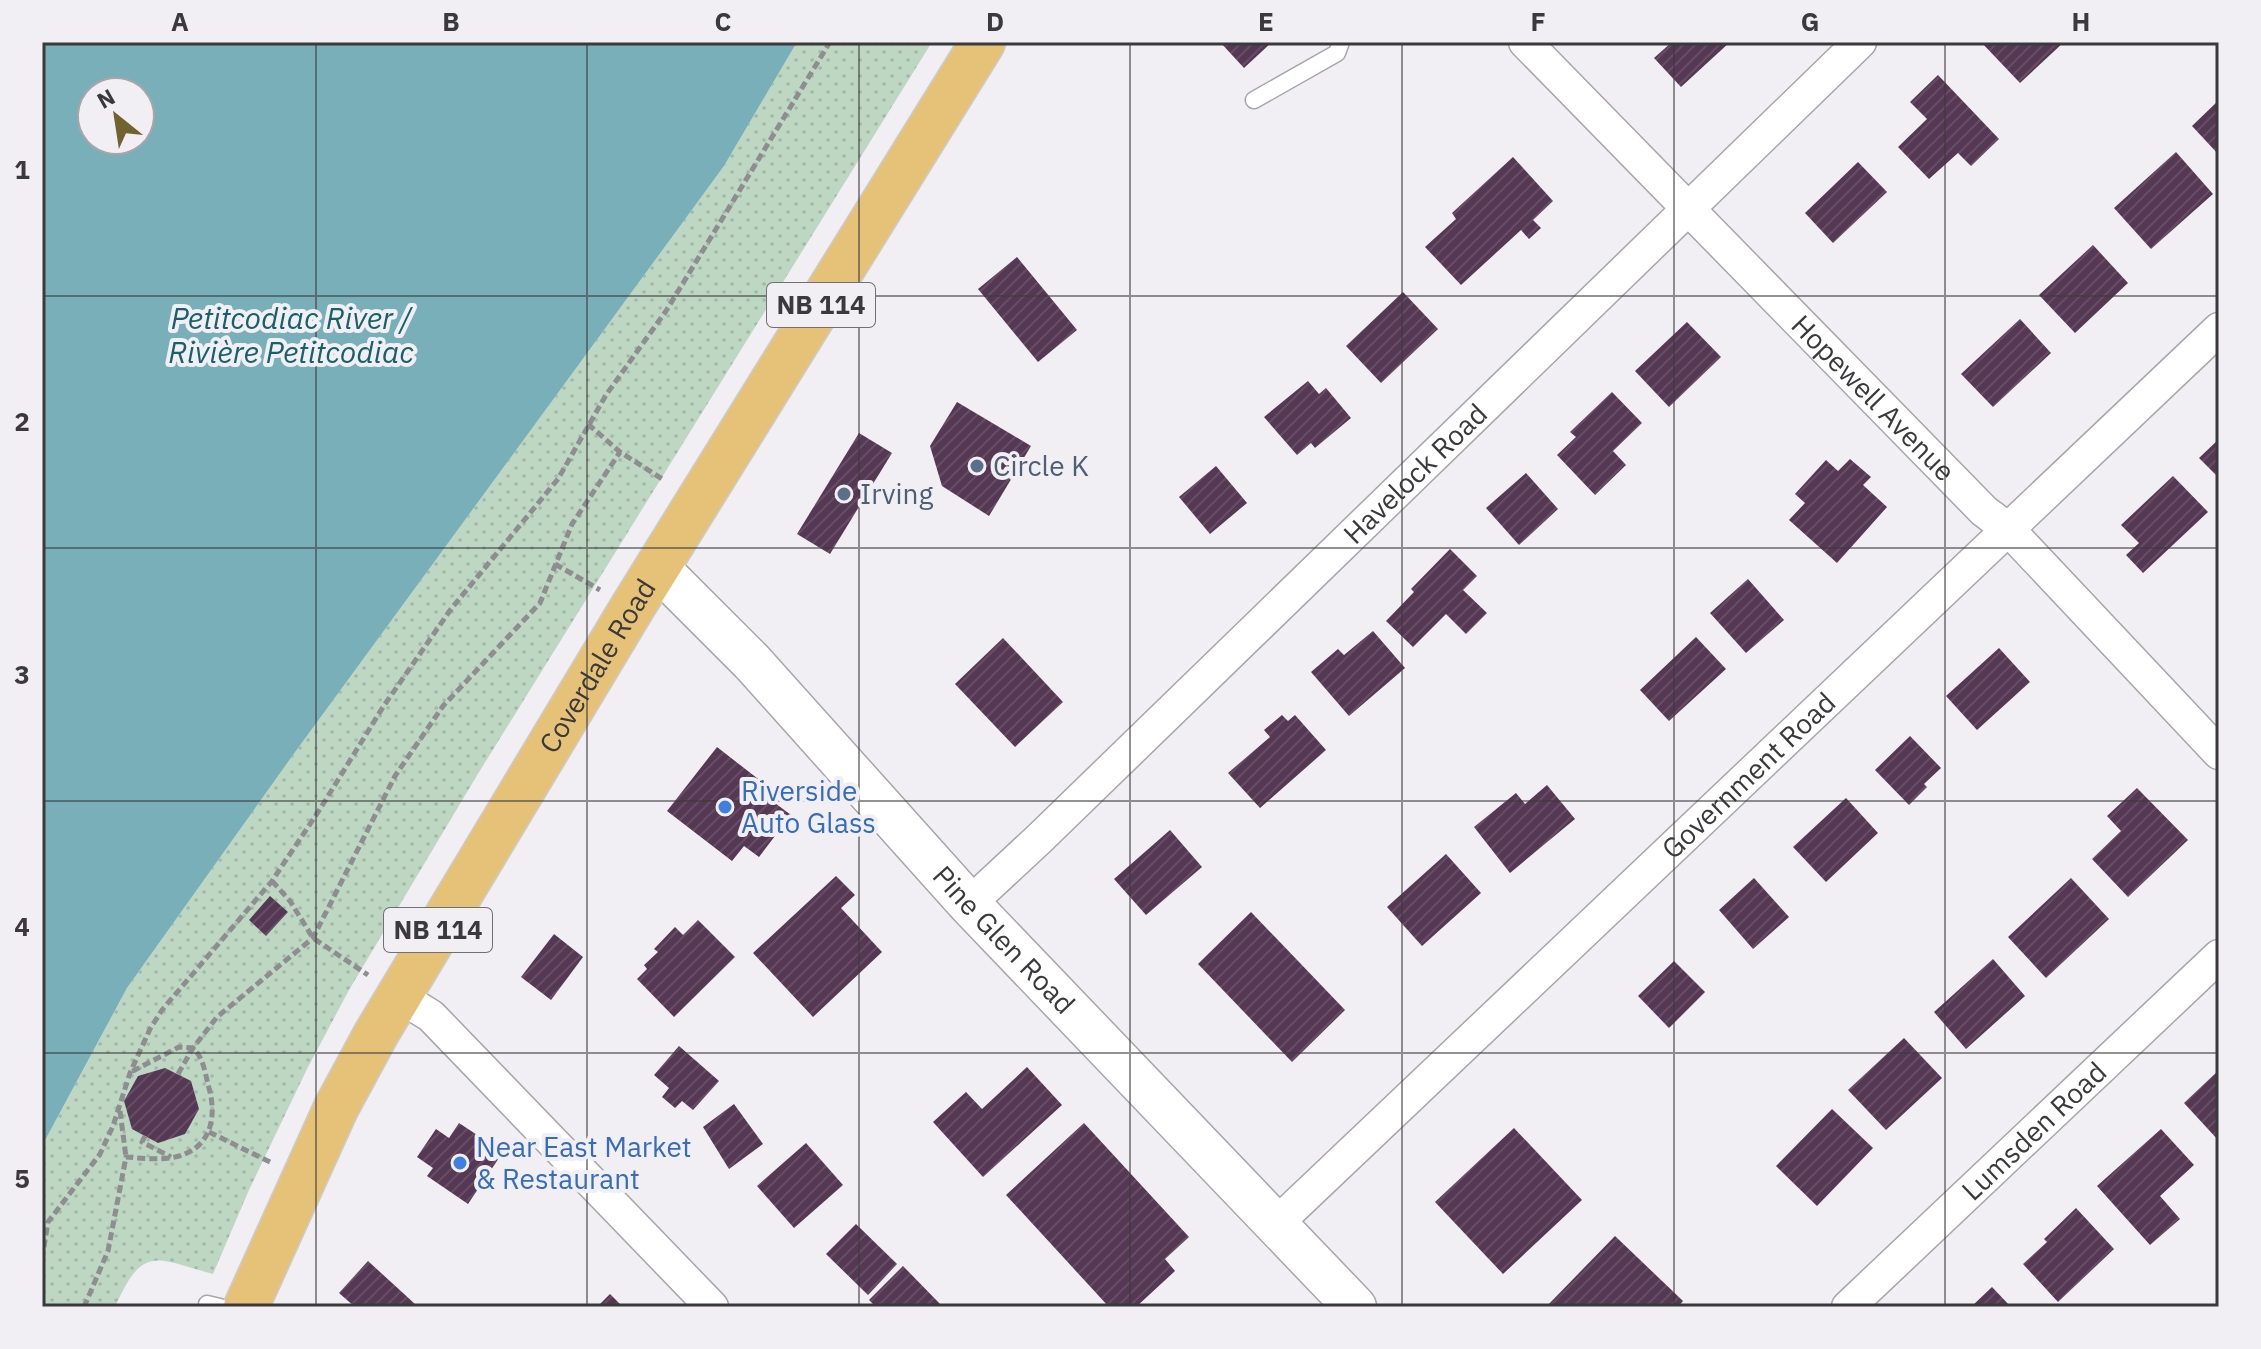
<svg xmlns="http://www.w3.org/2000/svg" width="2261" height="1349" viewBox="0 0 2261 1349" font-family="'IBM Plex Sans',sans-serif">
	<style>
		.grass { fill: url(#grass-dots) }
		.water { fill: #78afb9; fill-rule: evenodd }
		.building { fill: url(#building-hatch) }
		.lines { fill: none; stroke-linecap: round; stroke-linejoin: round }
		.service-casing { stroke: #a7a6a9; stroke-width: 19 }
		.minor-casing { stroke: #a7a6a9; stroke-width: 35 }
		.tertiary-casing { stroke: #a7a6a9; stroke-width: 45 }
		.primary-casing { stroke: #ccc; stroke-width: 47 }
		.path { stroke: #8e8d90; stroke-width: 5; stroke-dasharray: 8 4; stroke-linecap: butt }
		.service { stroke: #fff; stroke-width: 16 }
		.minor { stroke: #fff; stroke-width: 32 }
		.tertiary { stroke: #fff; stroke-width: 42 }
		.primary { stroke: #e5c278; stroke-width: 44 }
		.grid { fill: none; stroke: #3a393b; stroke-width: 2; stroke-opacity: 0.55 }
		.service-dot { fill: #5c6f8a; stroke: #f1eff3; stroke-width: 3 }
		.shop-dot { fill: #3f7fe0; stroke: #f1eff3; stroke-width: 3 }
		.labels { text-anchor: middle; stroke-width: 8; stroke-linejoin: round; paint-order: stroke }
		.shield { fill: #f1eff3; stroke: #717072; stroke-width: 2 }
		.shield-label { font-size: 26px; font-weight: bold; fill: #3a393b }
		.street-label { font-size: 28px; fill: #3a393b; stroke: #f1eff3 }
		.service-label { font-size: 28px; fill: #4e5e75; stroke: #f1eff3; text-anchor: start }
		.shop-label { font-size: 28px; fill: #366cbe; stroke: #f1eff3; text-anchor: start }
		.water-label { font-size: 30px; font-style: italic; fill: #16616c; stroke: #f1eff3 }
		.neatline { fill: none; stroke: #3a393b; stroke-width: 3 }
		.grid-label { font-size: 26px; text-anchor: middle; font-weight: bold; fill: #3a393b }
	</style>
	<defs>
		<pattern id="grass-dots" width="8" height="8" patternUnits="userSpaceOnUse" patternTransform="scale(2)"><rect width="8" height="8" fill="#bdd7c2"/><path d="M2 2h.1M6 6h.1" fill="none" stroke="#a3b9a8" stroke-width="1.8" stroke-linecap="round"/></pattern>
		<pattern id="building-hatch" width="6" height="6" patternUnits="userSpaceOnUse" patternTransform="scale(2)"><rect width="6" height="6" fill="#553853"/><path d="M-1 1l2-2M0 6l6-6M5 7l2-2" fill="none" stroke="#664d64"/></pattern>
	</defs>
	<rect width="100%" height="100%" fill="#f1eff3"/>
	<path class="grass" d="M797,42H932L476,777L349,990L307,1069L249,1190L213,1274C155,1258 143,1244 115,1307H42V1146L127,988L293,755L724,166Z"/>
	<path class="water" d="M42,42H797L724,166L293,755L127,988L42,1146ZM92,92H140V140H92Z"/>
	<g class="building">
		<polygon points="1220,42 1272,42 1244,68"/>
		<polygon points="1672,42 1730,42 1681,87 1654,58"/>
		<polygon points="1981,42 2064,42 2020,83"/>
		<polygon points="1938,75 1999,139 1971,166 1958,153 1929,179 1898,147 1927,119 1910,102"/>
		<polygon points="2219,100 2219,155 2192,126"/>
		<polygon points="2176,152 2213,194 2151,249 2114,208"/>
		<polygon points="1513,157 1553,201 1533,220 1541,228 1529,239 1521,230 1461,285 1425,247 1456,219 1452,213"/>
		<polygon points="1858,162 1887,192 1833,243 1805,213"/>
		<polygon points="2093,245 2128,283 2075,333 2039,295"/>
		<polygon points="1017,257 1077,330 1038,362 978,289"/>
		<polygon points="1403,292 1438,329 1381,383 1346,346"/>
		<polygon points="2020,319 2051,353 1993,407 1961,374"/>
		<polygon points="1687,322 1721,357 1669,407 1635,371"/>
		<polygon points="1308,381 1319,394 1326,388 1351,418 1315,448 1311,443 1297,455 1264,417"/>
		<polygon points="1612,392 1642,423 1613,451 1626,465 1595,495 1557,455 1576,437 1570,432"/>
		<polygon points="957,402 1031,446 989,516 942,486 930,446"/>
		<polygon points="859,433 892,453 830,554 797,534"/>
		<polygon points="2219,439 2219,478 2199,458"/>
		<polygon points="1850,459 1871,477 1863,485 1887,507 1837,563 1789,520 1805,503 1795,494 1826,460 1838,471"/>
		<polygon points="1216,466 1247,503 1210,534 1179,497"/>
		<polygon points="1526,473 1558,509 1519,545 1486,508"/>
		<polygon points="2173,476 2208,512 2143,573 2126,555 2139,543 2121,525"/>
		<polygon points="1450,549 1477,576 1463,590 1487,613 1466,634 1446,614 1413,647 1386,621 1414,592 1411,589"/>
		<polygon points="1748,579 1784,620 1746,653 1710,613"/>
		<polygon points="1373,631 1405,668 1349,716 1311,672 1338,649 1344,655"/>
		<polygon points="1696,637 1726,669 1669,721 1640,690"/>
		<polygon points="1003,638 1063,702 1015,747 955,684"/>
		<polygon points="1999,648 2030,682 1977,730 1946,696"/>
		<polygon points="1282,715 1288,721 1295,715 1326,750 1260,808 1228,773 1270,737 1264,730"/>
		<polygon points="1910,736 1941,768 1924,784 1927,787 1909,805 1875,770"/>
		<polygon points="717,747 780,796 775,803 791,815 759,857 744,846 732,861 667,811"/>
		<polygon points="1547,785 1575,819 1510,873 1474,827 1516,793 1525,804"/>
		<polygon points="2137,788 2188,840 2128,897 2092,859 2121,831 2107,816"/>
		<polygon points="1846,798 1878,833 1826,882 1793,847"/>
		<polygon points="1170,830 1202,867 1146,915 1114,879"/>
		<polygon points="1446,854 1481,893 1422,946 1387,907"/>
		<polygon points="836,876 855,895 841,908 882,952 813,1017 753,953"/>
		<polygon points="1754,878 1789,917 1753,949 1719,910"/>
		<polygon points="2071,878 2109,919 2046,978 2008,937"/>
		<polygon points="270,896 288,912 266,936 249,920"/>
		<polygon points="1251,912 1345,1010 1292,1062 1198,964"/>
		<polygon points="698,920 735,957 674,1017 637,979 647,969 644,965 658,952 654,949 675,927 683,935"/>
		<polygon points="554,934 583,957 551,1000 521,977"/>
		<polygon points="1993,959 2025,996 1966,1049 1934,1012"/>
		<polygon points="1674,961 1705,992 1669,1028 1638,996"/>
		<polygon points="1904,1038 1942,1078 1886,1130 1848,1090"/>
		<polygon points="679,1046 719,1081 693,1110 682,1101 675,1108 662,1097 669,1088 654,1075"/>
		<polygon points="1027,1067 1062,1105 983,1177 933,1122 966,1092 982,1109"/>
		<polygon points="165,1068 191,1081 199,1109 185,1134 158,1143 132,1129 124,1101 138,1076"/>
		<polygon points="2219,1070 2219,1141 2184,1103"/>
		<polygon points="734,1104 763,1144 729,1169 703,1127"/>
		<polygon points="1832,1109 1873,1148 1817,1206 1776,1166"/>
		<polygon points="459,1123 503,1152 468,1204 427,1176 433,1168 417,1157 436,1129 449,1138"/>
		<polygon points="1084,1123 1189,1237 1165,1259 1175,1271 1136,1307 1109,1307 1006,1195"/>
		<polygon points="1514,1128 1582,1200 1503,1274 1435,1202"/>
		<polygon points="2161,1129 2194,1165 2160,1196 2180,1219 2150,1245 2097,1186"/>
		<polygon points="806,1143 843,1185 794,1228 757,1186"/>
		<polygon points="2076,1208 2114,1249 2058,1302 2023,1264 2047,1242 2044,1239"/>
		<polygon points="856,1224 897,1264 868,1295 826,1254"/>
		<polygon points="1615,1236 1683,1301 1678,1307 1546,1307"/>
		<polygon points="368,1261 415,1304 413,1307 355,1307 339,1293"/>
		<polygon points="903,1266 943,1307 876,1307 869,1300"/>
		<polygon points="1992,1287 2011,1307 1971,1307"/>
		<polygon points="610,1294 623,1307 597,1307"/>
	</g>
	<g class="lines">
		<defs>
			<g id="service">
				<polyline points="1254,100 1337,53 1341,42"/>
				<polyline points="207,1304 220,1307"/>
			</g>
			<g id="minor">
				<path id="s1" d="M1525,42L1984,511L2008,529L2219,753"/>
				<path id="s2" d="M969,904L1039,839L1860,42"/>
				<polyline points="399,996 431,1016 712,1307"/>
				<path id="s3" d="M1277,1223L2219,329"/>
				<path id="s4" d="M1848,1307L2219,956"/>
			</g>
			<g id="tertiary">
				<path id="s5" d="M658,568L752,662L969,904L1355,1307"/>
			</g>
			<g id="primary">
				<path id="s6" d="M246,1307L336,1108L376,1034L632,608L983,42"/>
			</g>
		</defs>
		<use href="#service" class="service-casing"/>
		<use href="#minor" class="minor-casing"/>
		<use href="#tertiary" class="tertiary-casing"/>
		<use href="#primary" class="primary-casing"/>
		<g class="path">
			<polyline points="588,424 620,452 664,480"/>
			<polyline points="555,564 600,590"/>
			<polyline points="272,881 290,901 313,938 368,975"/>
			<polyline points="178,1074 193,1048 217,1017 313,938 395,776 443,706 540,603 572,524 620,452"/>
			<polyline points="120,1111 126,1157"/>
			<polyline points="209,1132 270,1162"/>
			<polyline points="145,1136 142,1142 171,1157"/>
			<polyline points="42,1259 48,1222 100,1154 113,1126 130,1073 150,1029 162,1010 272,881 320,809 383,707 451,609 558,479 606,395 666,311 830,42"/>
			<path d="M84,1307L108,1251L126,1157C140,1158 156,1160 170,1158C209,1152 218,1121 209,1088C205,1074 204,1058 193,1048L179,1047L131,1072"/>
		</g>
		<use href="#service" class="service"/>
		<use href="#minor" class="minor"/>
		<use href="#tertiary" class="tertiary"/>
		<use href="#primary" class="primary"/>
	</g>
	<path class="grid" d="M316,42V1307M587,42V1307M859,42V1307M1130,42V1307M1402,42V1307M1674,42V1307M1945,42V1307M42,296H2219M42,548H2219M42,801H2219M42,1053H2219"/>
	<g class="service-dot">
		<circle cx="977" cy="466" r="8"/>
		<circle cx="844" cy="494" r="8"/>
	</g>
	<g class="shop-dot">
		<circle cx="725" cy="807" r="8"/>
		<circle cx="460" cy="1163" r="8"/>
	</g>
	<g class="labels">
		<g class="shield">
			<rect x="767" y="283" width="108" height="44" rx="6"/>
			<rect x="384" y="908" width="108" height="44" rx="6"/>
		</g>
		<g class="shield-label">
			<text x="821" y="314">NB 114</text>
			<text x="438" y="939">NB 114</text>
		</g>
		<g class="street-label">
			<text dy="10" stroke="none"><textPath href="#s1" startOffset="498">Hopewell Avenue</textPath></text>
			<text dy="10" stroke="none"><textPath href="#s2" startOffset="620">Havelock Road</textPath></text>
			<text dy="10" stroke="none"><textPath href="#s6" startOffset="732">Coverdale Road</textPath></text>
			<text dy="10" stroke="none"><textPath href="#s3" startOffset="650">Government Road</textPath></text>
			<text dy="10" stroke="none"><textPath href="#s5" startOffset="508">Pine Glen Road</textPath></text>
			<text dy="10" stroke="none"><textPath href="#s4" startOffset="256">Lumsden Road</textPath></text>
		</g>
		<g class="service-label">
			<text x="993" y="476">Circle K</text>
			<text x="860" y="504">Irving</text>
		</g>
		<g class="shop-label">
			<text x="741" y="801">Riverside<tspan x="741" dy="32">Auto Glass</tspan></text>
			<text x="476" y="1157">Near East Market<tspan x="476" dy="32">&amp; Restaurant</tspan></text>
		</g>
		<g class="water-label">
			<text x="291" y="329">Petitcodiac River /<tspan x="291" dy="34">Rivière Petitcodiac</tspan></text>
		</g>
	</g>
	<rect width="2261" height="1349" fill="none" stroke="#f1eff3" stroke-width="88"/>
	<g transform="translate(116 116) rotate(330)"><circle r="38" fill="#f1eff3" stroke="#a8a6a9" stroke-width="2"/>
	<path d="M0-6L14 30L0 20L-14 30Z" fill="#716331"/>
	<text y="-12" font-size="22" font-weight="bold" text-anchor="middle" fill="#3a393b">N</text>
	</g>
	<rect x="44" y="44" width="2173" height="1261" class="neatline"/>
	<g class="grid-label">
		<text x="180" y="31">A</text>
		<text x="451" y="31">B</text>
		<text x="723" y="31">C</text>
		<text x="995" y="31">D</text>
		<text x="1266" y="31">E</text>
		<text x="1538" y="31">F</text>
		<text x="1810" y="31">G</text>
		<text x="2081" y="31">H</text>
		<text x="22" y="179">1</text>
		<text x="22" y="431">2</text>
		<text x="22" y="684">3</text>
		<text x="22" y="936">4</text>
		<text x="22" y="1188">5</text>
	</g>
</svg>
